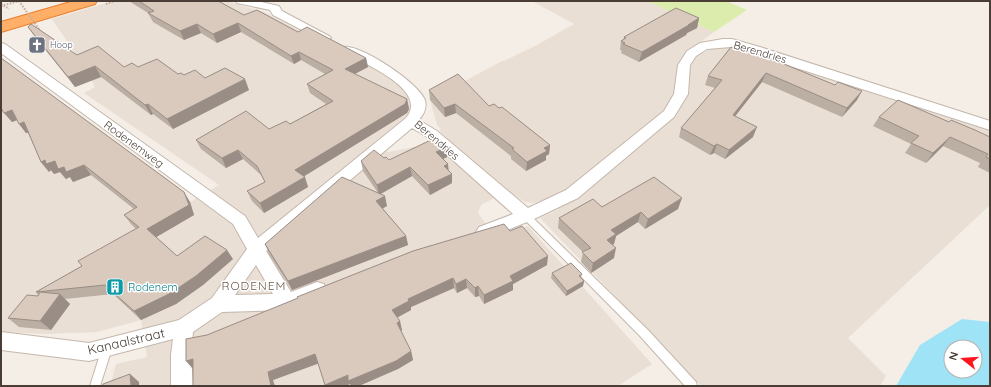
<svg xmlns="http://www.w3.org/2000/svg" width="991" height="387" viewBox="0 0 991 387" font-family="Quicksand,sans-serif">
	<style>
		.residential { fill: #e9dfd5 }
		.green { fill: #dcecad }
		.water { fill: #9fe3f6; fill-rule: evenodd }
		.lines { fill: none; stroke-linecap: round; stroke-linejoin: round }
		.lane-casing { stroke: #c4b7ac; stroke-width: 2 }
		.street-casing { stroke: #c4b7ac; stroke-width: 2 }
		.highway-casing { stroke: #ea7f2c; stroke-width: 2 }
		.path { stroke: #c4ac99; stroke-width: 2; stroke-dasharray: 1.5 1.5; stroke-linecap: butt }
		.lane { fill: #fff; fill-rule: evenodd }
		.street { fill: #fff; fill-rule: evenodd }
		.highway { fill: #ffaf68; fill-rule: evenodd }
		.path-bridge { stroke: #c4ac99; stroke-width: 2; stroke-dasharray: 1.5 1.5; stroke-linecap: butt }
		.wall { fill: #bbaea3 }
		.shaded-wall { fill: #998d85 }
		.building { fill: #dacabe; stroke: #998d85 }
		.labels { text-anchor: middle; stroke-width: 3; stroke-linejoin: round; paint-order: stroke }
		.far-worship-label { font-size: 9px; fill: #5b616d; stroke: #fff; text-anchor: start }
		.street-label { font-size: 11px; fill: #493d35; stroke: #fff }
		.culture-label { font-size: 11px; fill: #0d838f; stroke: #fff; text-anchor: start }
		.neighbourhood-label { font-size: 12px; letter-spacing: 1px; fill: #6c594c; stroke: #fff }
		.near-street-label { font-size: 13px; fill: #493d35; stroke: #fff }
	</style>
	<rect width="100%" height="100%" fill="#f5eee7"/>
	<polygon class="residential" points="113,1 226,1 264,12 298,30 325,41 388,77 405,91 412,101 412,112 372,144 388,152 431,144 446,137 439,130 441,129 437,125 430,100 502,61 504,61 537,45 574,24 532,1 647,1 714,32 692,48 703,53 717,46 724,46 746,49 990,131 990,205 848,338 886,376 880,386 701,386 540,218 559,209 551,198 533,203 525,202 507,191 481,205 478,213 495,236 528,226 652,364 618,386 110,386 116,364 147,357 141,320 97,332 47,334 1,332 1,63 190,202 219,185 84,93 95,87 83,65 52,19"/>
	<polygon class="green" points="647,1 726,1 747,10 714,32"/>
	<path class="water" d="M962,319L990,322V386H896L920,345ZM951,347H975V371H951Z"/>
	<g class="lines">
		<defs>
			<g id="lane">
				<polygon points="526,213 529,214 648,330 696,382 697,386 685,386 640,336 523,218 522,216 523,214"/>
				<polygon points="107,343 111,345 112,348 100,386 90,386 102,348 103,345"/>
			</g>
			<g id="street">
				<polygon points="236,1 257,1 279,6 282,11 329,36 331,38 329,40 321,40 273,15 270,10 237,3"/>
				<path d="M723,39H732L760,47L990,121V130L731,47L707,49L696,56L690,65L688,94L674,117L578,198L532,220L485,239L479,237L476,232L479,227L513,214L427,137L412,128L266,251L291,292L317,282L324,284L326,290L324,296L287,310L222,312L193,332L191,355L193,386H171V355L173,339L89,361L1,350V332L89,343L179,320L212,298L247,249L233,224L1,53V43L5,44L245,216L258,238L406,118C430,90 362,62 343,53L341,50L343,47C359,43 419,83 425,100C427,108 424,114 419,120L437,131L528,208L566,190L664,111L674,94L678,65L687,51L700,43ZM256,265L273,294L235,295Z"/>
			</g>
			<polygon id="highway" points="74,1 97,1 95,4 1,32 1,22"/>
		</defs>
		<use href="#lane" class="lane-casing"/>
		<use href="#street" class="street-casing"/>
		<use href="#highway" class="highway-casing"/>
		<g class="path">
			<polyline points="1,4 9,9"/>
			<polyline points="106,4 115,1"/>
			<polyline points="1,6 19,1"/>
		</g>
		<use href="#lane" class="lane"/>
		<use href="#street" class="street"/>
		<use href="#highway" class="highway"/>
		<polyline class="path-bridge" points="19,1 41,32"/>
	</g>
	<g class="wall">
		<polygon points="129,1 218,1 244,15 298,32 366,58 368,67 355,74 407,99 409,109 407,113 304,176 308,187 264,213 252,201 247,191 265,182 261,175 243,159 226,168 201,149 196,140 269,129 290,124 326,104 310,93 307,84 325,74 301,60 294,64 241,32 217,43 201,33 184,40 153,22 148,13"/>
		<polygon points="699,18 697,28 687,33 686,35 639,62 621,53 622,51 620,50 621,41 623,40 624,37"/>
		<polygon points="28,27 77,55 124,67 138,67 178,74 249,90 173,129 153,114 151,115 101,77 75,87 35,37"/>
		<polygon points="731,47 857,100 842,117 762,82 735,116 753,137 725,159 714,153 710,155 679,137 681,128 715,88 705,85 708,76"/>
		<polygon points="1,58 190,202 194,215 156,237 177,256 233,259 203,285 176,304 141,320 113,294 65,299 70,304 51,330 19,327 8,318 38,296 38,295 36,292 82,266 136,229 131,224 124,215 134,209 91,175 73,182 70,177 66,179 60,172 54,174 51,170 49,172 41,162 28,133 26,133 17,120 12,122 2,109 1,109"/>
		<polygon points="429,90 489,106 550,145 549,154 546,156 546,160 526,171 511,159 511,156 456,113 445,117 430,100"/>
		<polygon points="879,117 949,122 990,137 990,173 978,167 980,163 943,146 926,163 905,153 911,144 873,126"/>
		<polygon points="447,157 443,159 448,164 448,170 452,183 430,195 412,176 380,194 387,206 382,208 406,236 408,245 292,290 269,254 265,244 378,193 363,171 361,161 384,158 389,160"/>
		<polygon points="602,207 678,209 645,229 638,222 616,236 614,244 612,245 614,258 591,273 581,262 583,252 558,228 559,218"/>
		<polygon points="510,231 547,265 513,284 513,290 484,304 479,296 475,297 467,288 457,293 454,288 411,307 411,310 397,318 402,330 401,331 411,351 413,360 398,369 350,384 345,386 326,386 318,363 273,380 207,335"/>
		<polygon points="552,273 582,274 581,278 584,281 583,286 566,296 551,278"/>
	</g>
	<g class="shaded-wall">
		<polygon points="699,18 697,28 687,33 686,35 639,62 642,52"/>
		<polygon points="238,23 241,32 217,43 213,34"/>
		<polygon points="197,24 201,33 184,40 180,31"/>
		<polygon points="299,52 301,60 294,64 291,56"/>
		<polygon points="366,58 368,67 347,78 345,69"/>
		<polygon points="95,66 101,77 75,87 68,77"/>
		<polygon points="766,73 762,82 729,124 733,115"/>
		<polygon points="245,79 249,90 173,129 167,119"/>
		<polygon points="862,91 857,100 842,117 847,108"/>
		<polygon points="407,99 409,109 407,113 298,180 295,170"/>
		<polygon points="148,104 153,114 151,115 145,105"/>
		<polygon points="455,104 456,113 445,117 444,108"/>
		<polygon points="12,110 20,119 12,122 4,113"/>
		<polygon points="24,122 32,132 26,133 19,124"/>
		<polygon points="757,127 753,137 725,159 729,150"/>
		<polygon points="950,137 943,146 926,163 933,153"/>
		<polygon points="717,144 714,153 710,155 714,146"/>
		<polygon points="550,145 549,154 546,156 546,160 526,171 527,162 544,148"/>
		<polygon points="446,147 447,157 437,162 436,152"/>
		<polygon points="238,150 243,159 226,168 222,158"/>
		<polygon points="45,160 55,161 64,167 84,165 91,175 73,182 70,177 66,179 60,172 54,174 51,170 49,172 41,162"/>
		<polygon points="448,164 449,174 444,166"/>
		<polygon points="410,167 412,176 379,195 377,185"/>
		<polygon points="452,174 452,183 430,195 428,185"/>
		<polygon points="305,177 308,187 264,213 260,203"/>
		<polygon points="184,192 190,202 194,215 153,239 147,229"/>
		<polygon points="385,196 387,206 379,211 376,201"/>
		<polygon points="682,198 678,209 645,229 648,219"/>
		<polygon points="641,212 638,222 616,236 614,244 604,249 607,240 611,230"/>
		<polygon points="406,236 408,245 292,290 288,281"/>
		<polygon points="616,248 614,258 591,273 593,263"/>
		<polygon points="227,250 233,259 203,285 176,304 141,320 134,311"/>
		<polygon points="548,256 547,265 513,284 513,290 484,304 484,295 510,276"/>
		<polygon points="453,278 454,288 411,307 411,310 394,319 392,310 408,299"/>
		<polygon points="466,279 467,288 457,293 456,284"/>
		<polygon points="584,281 583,286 566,296 567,291"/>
		<polygon points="478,286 479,296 475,297 475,288"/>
		<polygon points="60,294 70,304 51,330 40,321"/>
		<polygon points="400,321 402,330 399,332 397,323"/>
		<polygon points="411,351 413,360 398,369 359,386 351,386 350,384 345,386 326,386 325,385 348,375"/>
		<polygon points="315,354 320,363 273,380 275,386 271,386 268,372"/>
		<polygon points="193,359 193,369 186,361"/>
		<polygon points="130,374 139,382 139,386 131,386"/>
	</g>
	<g class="building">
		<polygon points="139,1 218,1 244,15 257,10 298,32 307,27 366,58 345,69 407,99 405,104 295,170 305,177 260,203 247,191 265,182 257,166 238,150 222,158 196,140 246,111 269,129 286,121 290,124 333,101 307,84 333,70 299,52 291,56 238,23 213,34 197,24 180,31 148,13 154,11"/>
		<polygon points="676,8 699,18 688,25 689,25 642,52 623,44 625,43 621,41 626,38 624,37"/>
		<polygon points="31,24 77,55 98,46 124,67 132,63 138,67 157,59 178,74 181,73 184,75 195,70 205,78 225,68 245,79 167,119 148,104 145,105 95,66 68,77 28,27"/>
		<polygon points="731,47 746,52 747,50 784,64 835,85 838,82 862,91 847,108 766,73 733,115 757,127 729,150 717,144 714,146 681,128 722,80 708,76"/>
		<polygon points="1,58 184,192 189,205 147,229 177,256 205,236 227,250 196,276 169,294 134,311 105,285 36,292 82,266 78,261 139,227 124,215 137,207 84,165 66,172 64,167 58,169 55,161 46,164 45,160 41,162 24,122 19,124 12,110 4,113 1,108"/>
		<polygon points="458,74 489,106 494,104 499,108 502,107 550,145 544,148 547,151 527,162 512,149 514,148 455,104 444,108 429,90"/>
		<polygon points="898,100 949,122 951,120 975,130 990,137 990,159 986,157 988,154 950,137 933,153 911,143 919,136 879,117"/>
		<polygon points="435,138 446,147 436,152 448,164 444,166 452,174 428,185 410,167 377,185 361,161 374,150 384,158 386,157 389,160"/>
		<polygon points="342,177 385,196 376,201 406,236 288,281 265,244"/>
		<polygon points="654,177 682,198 648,219 641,212 611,230 616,234 607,240 616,248 593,263 582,252 591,248 559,218 593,199 602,207"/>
		<polygon points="504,224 510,231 522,226 548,256 510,276 513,281 484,295 478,286 475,288 466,279 456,284 453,278 408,299 409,301 392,310 400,321 397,323 411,351 396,361 348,381 348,375 325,385 315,354 268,372 271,386 193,386 193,359 186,361 186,339 207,335 298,298 297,297 413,251"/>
		<polygon points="571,263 582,274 579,276 584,281 567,291 552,273"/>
		<polygon points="40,292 60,294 40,321 8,318 27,295 38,296"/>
		<polygon points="130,374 131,386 103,386 103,384"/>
	</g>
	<defs>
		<symbol id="church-square" viewBox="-11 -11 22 22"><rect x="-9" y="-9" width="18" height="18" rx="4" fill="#6b7280" stroke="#fff"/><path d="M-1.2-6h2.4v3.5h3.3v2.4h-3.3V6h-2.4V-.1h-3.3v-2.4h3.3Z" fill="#fff"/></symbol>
		<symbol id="building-square" viewBox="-11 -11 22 22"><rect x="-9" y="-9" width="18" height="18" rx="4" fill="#0f9aa8" stroke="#fff"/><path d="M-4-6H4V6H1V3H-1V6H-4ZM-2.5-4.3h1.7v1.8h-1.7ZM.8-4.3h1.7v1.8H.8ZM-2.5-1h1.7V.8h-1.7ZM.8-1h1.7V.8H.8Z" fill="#fff"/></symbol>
	</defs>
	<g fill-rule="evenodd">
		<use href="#church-square" x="27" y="35" width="20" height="20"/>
		<use href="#building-square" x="105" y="277" width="20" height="20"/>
	</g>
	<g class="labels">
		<g class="far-worship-label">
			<text x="50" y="48">Hoop</text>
		</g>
		<g class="street-label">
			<text transform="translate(760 52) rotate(16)" y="4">Berendries</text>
			<text transform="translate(437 140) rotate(40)" y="4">Berendries</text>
			<text transform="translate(134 144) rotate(36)" y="4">Rodenemweg</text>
		</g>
		<g class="culture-label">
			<text x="128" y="291">Rodenem</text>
		</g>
		<g class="neighbourhood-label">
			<text x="254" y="290">RODENEM</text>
		</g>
		<g class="near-street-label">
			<text transform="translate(126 341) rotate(-13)" y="5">Kanaalstraat</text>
		</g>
	</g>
	<rect width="991" height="387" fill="none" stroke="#493d35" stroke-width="4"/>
	<g transform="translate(963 359) rotate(287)"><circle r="19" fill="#ffffff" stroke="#b6b1ae"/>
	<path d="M0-3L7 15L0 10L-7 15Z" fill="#ff141e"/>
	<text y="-6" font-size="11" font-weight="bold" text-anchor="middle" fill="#493d35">N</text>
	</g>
</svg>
